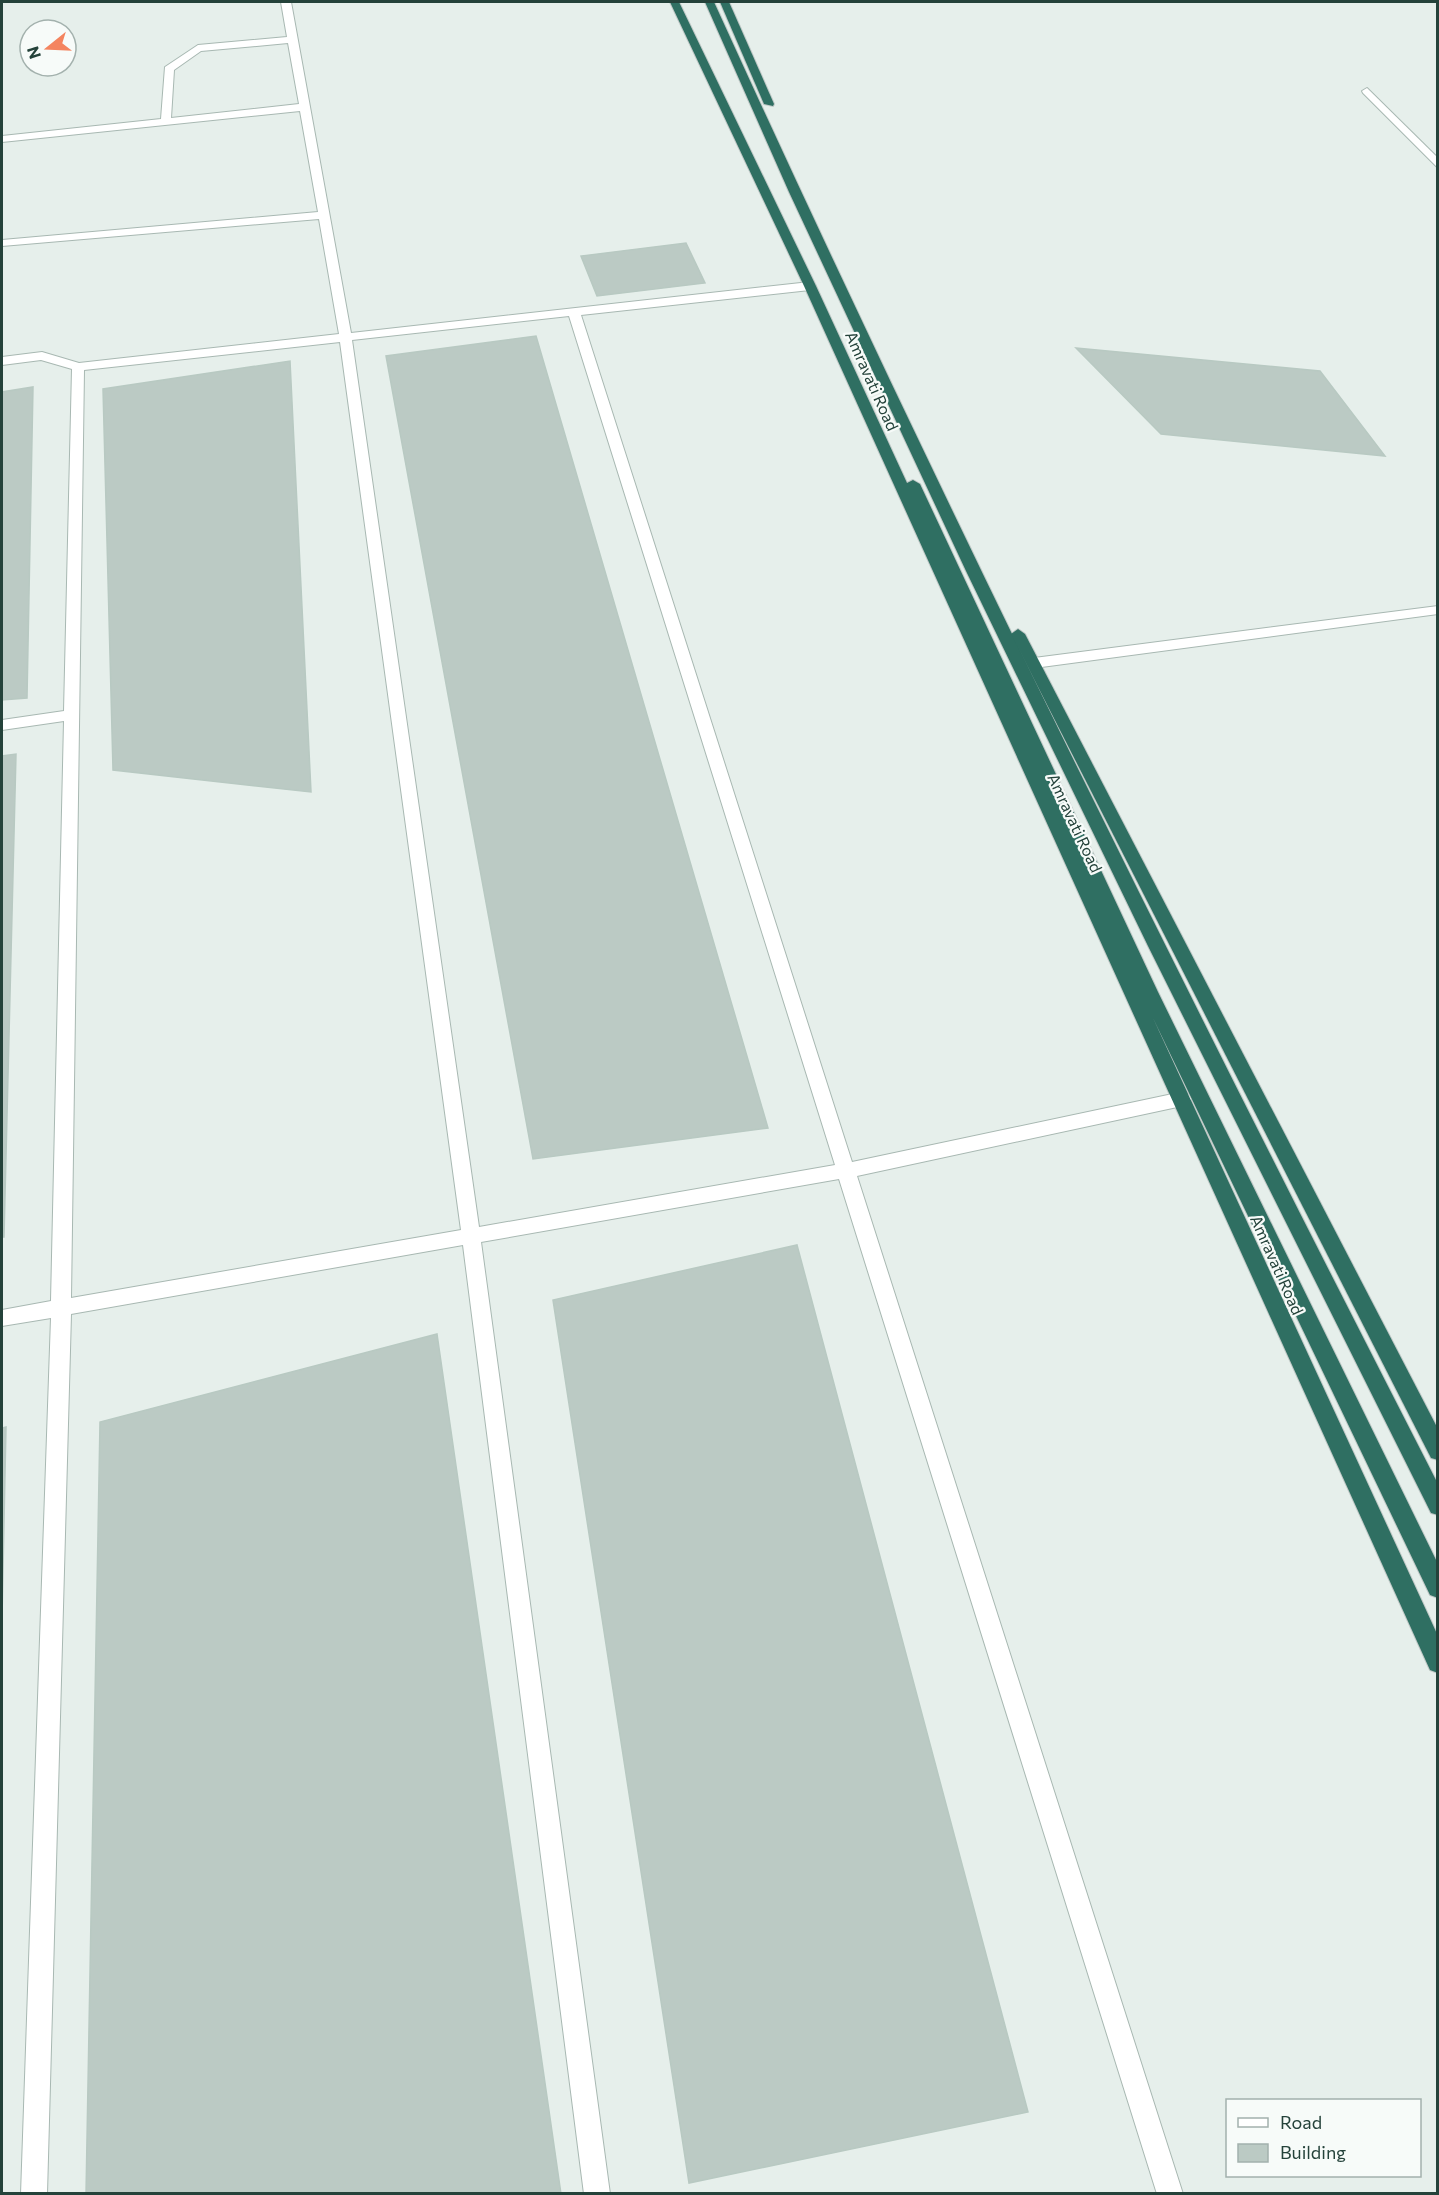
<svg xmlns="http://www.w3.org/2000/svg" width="1439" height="2195" viewBox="0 0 1439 2195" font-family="Commissioner,sans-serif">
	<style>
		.building { fill: #bbcac4; stroke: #b8c9c2; stroke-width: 1.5 }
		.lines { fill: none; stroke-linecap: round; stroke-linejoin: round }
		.lane-casing { stroke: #a8b8b2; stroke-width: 2 }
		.street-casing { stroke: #a8b8b2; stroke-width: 2 }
		.highway-casing { stroke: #c2cac8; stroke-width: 2 }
		.lane { fill: #fff; fill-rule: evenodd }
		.street { fill: #fff; fill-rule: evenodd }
		.highway { fill: #2f6f62; fill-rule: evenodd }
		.labels { text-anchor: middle; stroke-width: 4.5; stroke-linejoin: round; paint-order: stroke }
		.street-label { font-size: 16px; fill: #24423a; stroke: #f7fbf9 }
	</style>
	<rect width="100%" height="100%" fill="#e6efeb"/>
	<g class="building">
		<polygon points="686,243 705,283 597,296 581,256"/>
		<polygon points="536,336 768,1128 533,1159 386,356"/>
		<polygon points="1076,348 1320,371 1385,456 1161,434"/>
		<polygon points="290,361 311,792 113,770 103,389"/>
		<polygon points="33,387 27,698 2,700 2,392"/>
		<polygon points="16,754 4,1237 2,1237 2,756"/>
		<polygon points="797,1245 1028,2112 689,2183 553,1300"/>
		<polygon points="437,1334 561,2194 86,2194 100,1422"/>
		<polygon points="6,1427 2,1618 2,1428"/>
	</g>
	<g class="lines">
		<defs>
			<g id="lane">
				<polygon points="1367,88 1438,158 1438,168 1363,93 1362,91"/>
				<polygon points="1438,606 1438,614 1034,668 1027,663 1034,658"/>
			</g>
			<path id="street" d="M281,2H291L351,333L810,282L816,286L810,290L581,315L852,1162L1182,1092L1188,1094L1191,1099L1188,1104L1182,1106L857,1176L1183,2194H1157L839,1179L481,1242L610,2194H584L463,1245L71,1314L47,2194H21L51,1318L2,1326V1310L51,1301L64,721L2,730V720L64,711L72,369L41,360L2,365V357L42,352L79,363L339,334L319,219L2,246V240L318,212L300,111L2,142V136L161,119L165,67L198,45L287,37ZM288,43L299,104L171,118L174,70L201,51ZM569,316L835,1165L479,1227L352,340ZM340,342L461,1230L71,1298L84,370Z"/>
			<g id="highway">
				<polygon points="670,2 679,2 816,286 907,483 913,480 920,484 1158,992 1438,1564 1438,1598 1430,1595 1153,1018 1438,1636 1438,1673 1430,1670 804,286"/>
				<path d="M705,2H714C942,503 1187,994 1438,1484V1515L1431,1513L1148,946L966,571L789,192Z"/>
				<polygon points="720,2 729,2 774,104 773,106 764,104"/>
				<polygon points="1018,629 1025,634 1438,1429 1438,1460 1431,1458 1011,634"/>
			</g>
		</defs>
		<use href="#lane" class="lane-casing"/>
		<use href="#street" class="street-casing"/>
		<use href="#highway" class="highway-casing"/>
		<use href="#lane" class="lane"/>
		<use href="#street" class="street"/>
		<use href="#highway" class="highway"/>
	</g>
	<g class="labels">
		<g class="street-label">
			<text transform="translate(872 381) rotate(66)" y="6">Amravati Road</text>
			<text transform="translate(1075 823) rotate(65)" y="6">Amravati Road</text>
			<text transform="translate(1277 1265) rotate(66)" y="6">Amravati Road</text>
		</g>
	</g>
	<rect width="1439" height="2195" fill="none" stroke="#24423a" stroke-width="6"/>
	<rect x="1226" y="2099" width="195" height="78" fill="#f7fbf9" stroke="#a3b1ad" stroke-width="1.5"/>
	<rect x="1238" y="2118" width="30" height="9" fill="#ffffff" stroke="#a3b1ad" stroke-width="1.5"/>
	<text x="1280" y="2129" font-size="18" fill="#24423a">Road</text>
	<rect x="1238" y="2144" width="30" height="18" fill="#bbcac4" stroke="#a3b1ad" stroke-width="1.5"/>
	<text x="1280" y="2159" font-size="18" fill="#24423a">Building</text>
	<g transform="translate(48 48) rotate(252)"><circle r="28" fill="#f7fbf9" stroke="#a3b1ad" stroke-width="1.5"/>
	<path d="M0-4.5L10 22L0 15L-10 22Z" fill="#f4845f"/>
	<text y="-9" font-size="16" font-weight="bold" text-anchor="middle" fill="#24423a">N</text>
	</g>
</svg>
